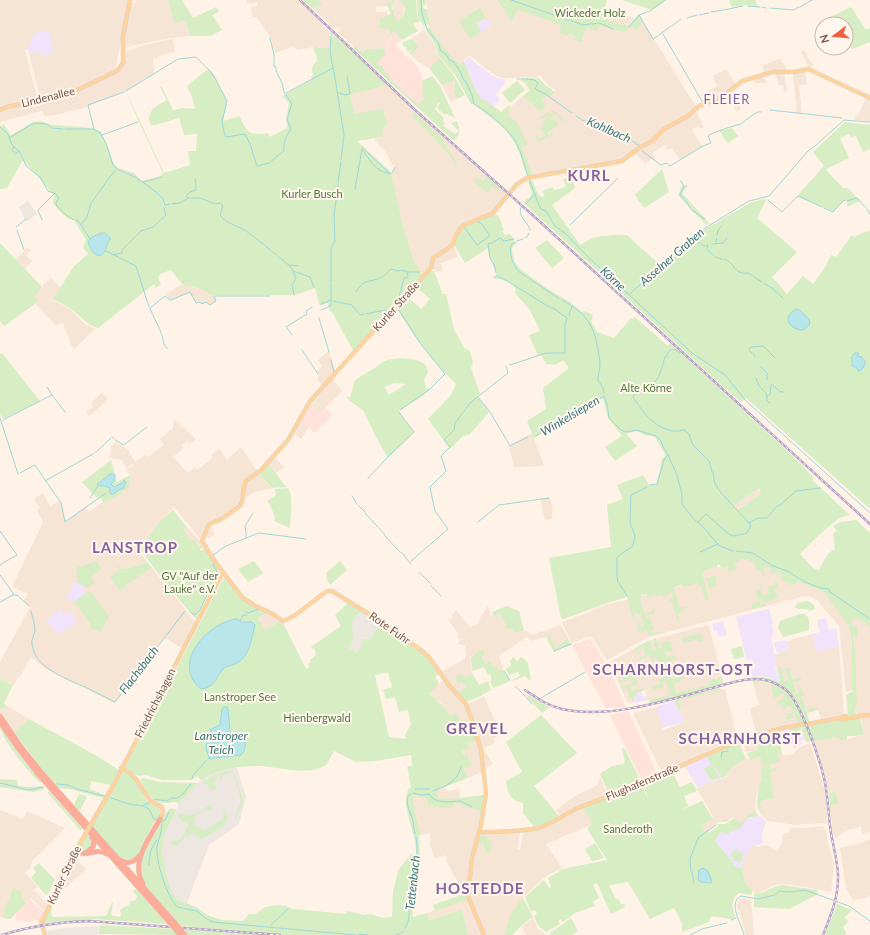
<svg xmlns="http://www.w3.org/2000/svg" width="870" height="935" viewBox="0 0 870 935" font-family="Lato,sans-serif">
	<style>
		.residential { fill: #f6e4d4; fill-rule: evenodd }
		.commercial { fill: #ffe2d9 }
		.industrial { fill: #eee6e0 }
		.education { fill: #f0e3fb }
		.green { fill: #d7edc3; fill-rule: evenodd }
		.water { fill: #b8e6ea; stroke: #9ed7dc }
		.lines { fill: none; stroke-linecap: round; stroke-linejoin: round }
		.stream { stroke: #9ed7dc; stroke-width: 1 }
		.major-casing { stroke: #dcd3cf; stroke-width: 4.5 }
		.highway-casing { stroke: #dcd3cf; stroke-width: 5.5 }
		.major { stroke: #ffd49c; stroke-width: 3.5 }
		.highway { stroke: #fdac99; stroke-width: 4.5 }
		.rail-casing { stroke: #b5a3c9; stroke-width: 2.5 }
		.rail { stroke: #fff7ee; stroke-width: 1; stroke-dasharray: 3; stroke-linecap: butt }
		.major-bridge-casing { stroke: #dcd3cf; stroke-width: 4.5; stroke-linecap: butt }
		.highway-bridge-casing { stroke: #dcd3cf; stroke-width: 5.5; stroke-linecap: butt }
		.major-bridge { stroke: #ffd49c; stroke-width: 3.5 }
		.highway-bridge { stroke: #fdac99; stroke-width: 4.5 }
		.labels { text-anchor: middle; stroke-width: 4; stroke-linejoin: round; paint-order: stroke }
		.park-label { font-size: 11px; fill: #527a3c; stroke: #fff7ee }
		.street-label { font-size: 11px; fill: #7a5748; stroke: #fff7ee }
		.water-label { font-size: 12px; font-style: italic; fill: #3a7980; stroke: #fff7ee }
		.quarter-label { font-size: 13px; letter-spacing: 1px; fill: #86649d; stroke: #fff7ee }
		.district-label { font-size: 15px; font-weight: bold; letter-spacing: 1px; fill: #86649d; stroke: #fff7ee }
	</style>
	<rect width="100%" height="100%" fill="#fef3e6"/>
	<g class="residential">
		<polygon points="0,0 129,0 115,72 69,93 41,100 29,54 40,51 41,56 54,53 31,44 28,49 25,50 38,100 0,109"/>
		<polygon points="136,0 168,0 175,25 182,20 186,23 190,36 171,38 126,47 124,42 131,3 135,3"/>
		<polygon points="246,0 299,0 324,24 322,26 328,30 330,35 329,36 330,48 313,47 298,50 293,47 275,53 270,36 256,17 252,17 251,7 258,6 257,2 249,4"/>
		<polygon points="319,0 392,0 393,2 386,5 387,6 376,7 376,12 386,12 388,16 380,19 379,27 389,29 392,39 386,39 385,48 376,49 363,53 338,33 340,28 331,27 328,22 313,9 321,5"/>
		<polygon points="394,0 399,0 404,6 403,15 398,21 395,17 393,9"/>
		<path d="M426,0H497L499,4L513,19L518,10L534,15L561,25L559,33L576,36L580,42L586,27L600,25L618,31L630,26L636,30L643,21L696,107V111L704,127L700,129L698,126L692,130L702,146L680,160L672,148L668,150L665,145L652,153L655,157L654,160L651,159L646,164L636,154L630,158L615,164L563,174L557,172L533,177L522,145H527L508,116V109L523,96L540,111L546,107L542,101L547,96L550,97L556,90L549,86L540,75L536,77L504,78L496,76L469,55L459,65L443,46L429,26L428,24L430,23ZM479,7L484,18L476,23L459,21Z"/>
		<polygon points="605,9 634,18 628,26 602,19"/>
		<polygon points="424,30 435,46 437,53 440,58 429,68 418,62 410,54 419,48 412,38"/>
		<polygon points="173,39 175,51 153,59 154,74 126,91 81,109 45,117 42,111 0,122 0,111 7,108 67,96 74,94 121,70 123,64 124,52 144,45"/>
		<polygon points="804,51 813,65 805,70 807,84 799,85 802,114 797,114 793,74 784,73 787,91 784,92 783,85 779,85 775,73 763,76 767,83 755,83 753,77 765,73 762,66 780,58 788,71 799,70 809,67 801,52"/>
		<polygon points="726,69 736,84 732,90 741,109 736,111 728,92 713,101 707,92 717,86 713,76"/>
		<polygon points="455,81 454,92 457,99 451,102 442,85"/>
		<polygon points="386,84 507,193 493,211 451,246 454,247 458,257 441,263 443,271 437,272 432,267 423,276 421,274 417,265 415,265 403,226 391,172 392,173 395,167 391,163 385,151 375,141 375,139 382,137 382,131 387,124 383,109 354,115 350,94 374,89"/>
		<polygon points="866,98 870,100 870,121 855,120 856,115 858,115"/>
		<polygon points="28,247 31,250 26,255 32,261 24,269 16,259"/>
		<polygon points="51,278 61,288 53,300 70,309 85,324 95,329 74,349 72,347 63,323 56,326 35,303 33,296 42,287 45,290 42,286"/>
		<polygon points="181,285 185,285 204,290 213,295 216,301 210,305 206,301 202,304 199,301 196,302 190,292 170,300 166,294"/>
		<polygon points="329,351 336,373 331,378 342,391 320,414 308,403 323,386 317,379 319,375 317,371 322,366 318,360"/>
		<polygon points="102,393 108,400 89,416 86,412 93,407 91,403"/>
		<polygon points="174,419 196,439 190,444 187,441 182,445 184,448 173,457 188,473 195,467 197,470 213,458 211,455 219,448 227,460 241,447 259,474 272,489 257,491 242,500 241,504 234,509 217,519 210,526 215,534 209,538 205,536 202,541 174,507 137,549 147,562 130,568 122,569 118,564 120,570 120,591 128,584 152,568 196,623 183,649 164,637 139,670 141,672 137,684 130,691 126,689 114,703 45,668 31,657 20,677 18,677 14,685 0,678 0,662 30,607 24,601 28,594 12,587 43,522 37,510 40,508 34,499 43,493 50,506 60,501 62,503 66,521 85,507 89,512 103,502 104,503 115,497 130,485 130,475 126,469 135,465 134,464 126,468 122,460 108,457 112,453 110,451 112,449 110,447 116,442 128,450 135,462 145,455 148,457 164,445 160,439 173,428"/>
		<polygon points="300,419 309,427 301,439 294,432"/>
		<polygon points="532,433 544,466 514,467 509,446"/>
		<polygon points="274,456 284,467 276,473 268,462"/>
		<polygon points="758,489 761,494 736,510 733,506"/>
		<polygon points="549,497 553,508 552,519 545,520 540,498"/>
		<polygon points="187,527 203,544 199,547 190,542 184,530"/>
		<polygon points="735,556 754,557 772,569 782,572 824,592 832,601 848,624 850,631 853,656 852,690 846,692 839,626 817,600 810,596 805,596 649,637 607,660 591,636 572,643 562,623 562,622 587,613 602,606 689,584 705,570 718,567 721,568"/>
		<polygon points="488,606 491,616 500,614 507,624 512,628 514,633 527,631 532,635 561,625 568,638 556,648 550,636 530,641 527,637 499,656 503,669 499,671 496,666 493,667 490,661 486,663 483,657 485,655 479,651 470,657 472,673 465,677 462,673 455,678 459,683 461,682 466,688 459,693 467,704 484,696 501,735 493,739 495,743 483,749 493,764 485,768 482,772 468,778 464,769 472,765 467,754 463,756 462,751 470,748 468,743 477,740 474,730 465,733 459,717 450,716 440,702 434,699 429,692 444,680 439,673 461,661 466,656 465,646 458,644 460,640 457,636 459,634 448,620 453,617 452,615 456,610 470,627 478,624 481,616"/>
		<polygon points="268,612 282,621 284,625 280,621 265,630 258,618"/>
		<polygon points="854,617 862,620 870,626 870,832 862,834 861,826 847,830 836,838 834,836 831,826 832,822 829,806 839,803 835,791 829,793 822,765 814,741 829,739 835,737 842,741 864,734 861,717 857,717 855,707 858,703 856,689 855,644 853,636 857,637 851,620"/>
		<polygon points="707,625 709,626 722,677 709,680 710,685 656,699 648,700 645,690 636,693 637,696 633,698 634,702 628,703 610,664 610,662 648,641"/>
		<polygon points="812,634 817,652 839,646 844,716 821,719 818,710 807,713 800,699 780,680 774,655 789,650 787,641"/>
		<polygon points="761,682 773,685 786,694 800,723 756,734 750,708 759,705 753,683"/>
		<polygon points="725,689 736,734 735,738 663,772 661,771 633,713 657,707 663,730 684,722 679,700"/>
		<polygon points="6,705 29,719 14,732 0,711 0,708 4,709"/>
		<polygon points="755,738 758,750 746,752 743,741"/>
		<polygon points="810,743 826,794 827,824 822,823 796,825 768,821 761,815 758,809 761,808 760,801 774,798 770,772 777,770 771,769 769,764 780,761 778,756 782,753 783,756 792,754 800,747"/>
		<polygon points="760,757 763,767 760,768 762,783 759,783 756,798 755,805 756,812 749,814 741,823 733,817 726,822 719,822 705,832 701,824 714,818 697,789 713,780 714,782 728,776 727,773 734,766 747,759 750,760"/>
		<polygon points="600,777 608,795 561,816 556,810 575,796 597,785"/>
		<polygon points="444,788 448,791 459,789 460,798 450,799 438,798 437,790"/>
		<polygon points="413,795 422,798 426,797 429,806 441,808 454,802 482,812 481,833 507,833 520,832 518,849 520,849 523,832 545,827 582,807 593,824 546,844 562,868 546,876 523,897 523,898 516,906 507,924 507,930 504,931 505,935 468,935 462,910 429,920 427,913 467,899 448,864 445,855 435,859 429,842 431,841 430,833 421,835 413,804"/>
		<polygon points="0,810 23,819 27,811 65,828 40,854 33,859 30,868 25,873 38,887 34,890 48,905 45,912 31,898 10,919 0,917"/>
		<polygon points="823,826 826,831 828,844 834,863 831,892 806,887 781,884 772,886 758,894 754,893 754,891 748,886 744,880 742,874 744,874 742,864 752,844 757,847 766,845 777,851 781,845 783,834 789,833 790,828 806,828"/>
		<polygon points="870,839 870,895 866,898 853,900 846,888 840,848 857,844"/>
		<polygon points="75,858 86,869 62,891 59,889"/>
		<polygon points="742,898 751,900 754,935 746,935 737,905 739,899"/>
		<polygon points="533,918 538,929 545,933 544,935 526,935 522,927"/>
	</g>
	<g class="commercial">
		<polygon points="395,30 402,40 395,44 405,56 416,64 423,79 423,93 424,98 418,104 407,95 374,63 382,57 386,39 392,39 391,33"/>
		<polygon points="308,403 320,414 326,408 332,415 315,433 300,419"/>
		<polygon points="590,639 608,667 626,707 613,708 612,706 606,709 572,645"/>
		<polygon points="628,711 657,773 642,781 610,715"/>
		<polygon points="30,899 45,913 42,919 28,922 15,920 17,912"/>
	</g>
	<g class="industrial">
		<polygon points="28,201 37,214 26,222 19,207"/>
		<polygon points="362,611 381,624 371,638 365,638 357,653 348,647 353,640 352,623 356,616"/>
		<polygon points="235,767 237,768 246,797 239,824 209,845 187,903 177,899 171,890 165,870 162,851 163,838 176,813 178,804 204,777 218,771"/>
		<polygon points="99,926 97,935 48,935 46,931 66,928"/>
	</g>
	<g class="education">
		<polygon points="484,19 489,22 491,21 493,25 481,32 476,23"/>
		<polygon points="49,30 54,53 41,56 40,51 29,54 28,49 34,33"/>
		<polygon points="468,57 491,75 497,78 505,79 505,83 495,95 500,99 494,107 484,99 482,100 474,87 464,62"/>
		<polygon points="75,582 84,586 83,589 85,594 74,602 66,598"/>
		<polygon points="60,609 64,615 71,611 76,618 75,624 59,634 46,621"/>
		<polygon points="769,609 773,622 772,625 774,633 771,638 777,667 775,668 776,671 777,671 777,675 779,676 779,681 763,676 752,676 750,670 755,669 755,666 752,659 747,660 736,617"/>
		<polygon points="826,618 829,630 836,628 839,646 817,652 812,634 820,632 817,620"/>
		<polygon points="723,621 727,635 719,637 718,635 716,636 716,634 718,634 717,631 714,631 712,624"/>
		<polygon points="784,640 787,641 789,650 777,653 774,643"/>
		<polygon points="641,691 643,697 647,696 648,700 635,703 633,698 636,693"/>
		<polygon points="675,701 678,711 681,710 684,722 662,728 657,706"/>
		<polygon points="790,729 791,736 803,735 805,740 801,741 802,744 794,749 792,743 783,745 782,740 781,734 784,734 784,731"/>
		<polygon points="707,756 722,778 714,782 713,780 698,788 685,766"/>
		<polygon points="758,815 766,822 762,834 763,843 756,846 752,845 742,864 743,869 738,868 733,866 715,841 720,832 727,835 749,817 754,819 754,817"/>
	</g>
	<g class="green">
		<polygon points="168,0 182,0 193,18 216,7 219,12 212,15 222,30 210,36 190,36 186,23 182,20 175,25"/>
		<polygon points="303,0 319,0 322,5 313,9"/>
		<polygon points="392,0 394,0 392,9 394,10 394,15 397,20 396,22 397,20 398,21 400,20 399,19 404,15 405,7 399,0 416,0 417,15 420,21 413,24 418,31 402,40 394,31 392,33 391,36 389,29 379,28 380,19 391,14 386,3 392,2"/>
		<polygon points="417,0 426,0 426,4 423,6 424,9 427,9 430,23 424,27 418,16"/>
		<path d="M497,0H607L602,19L628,26L639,14L643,21L636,30L630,26L626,32L618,31L600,25L597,31L586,27L581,42L575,40L576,36L569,34L568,36L559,33L561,25L518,10L513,19L510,21C506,9 502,9 497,0Z"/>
		<polygon points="622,0 667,0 652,10"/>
		<polygon points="729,0 755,0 758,6 744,5 732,7"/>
		<polygon points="480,7 485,17 484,19 476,23 481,32 470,39 459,21"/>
		<polygon points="851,7 866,30 870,28 870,42 852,49 846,40 846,24 836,24 830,17"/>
		<path d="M429,27L443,46L459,65L463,61L464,62L474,87L482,100L484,99L501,112L509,105L510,106L508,116L517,122L528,145L522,146L533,176L527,177C523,164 520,150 512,139C503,125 487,115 474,105L476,103L474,104H471L456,76L439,56L436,46L426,30Z"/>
		<path d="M334,35L386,84L374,89L350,94L354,114L383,109L387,124L382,131V137L357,141L391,172L403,226L415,265H417L421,274L423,276L407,296L421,309L430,299L416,287L431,271H434L442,292L441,294H446L454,330L465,349L469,350L473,362L471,368L480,394L477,396L489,412L470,434L462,437L450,449L428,419L451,395L456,384C432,361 416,338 398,311L390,317V315L354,352L332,312L329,311L330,307H329L327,303L320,306L315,288L295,295H212L198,288L183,285L171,270L160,274L158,278L161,284L156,288L154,284L98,328L90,325L70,308L53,299L74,266L88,254L83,248L86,240L74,220C65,219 58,209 53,203L54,195L23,160L7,188L0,189V125L1,126L4,125L11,135L33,122L40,121L52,125L83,127L101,131L114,164L118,168L134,173L142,181L161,176L163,173L139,122L126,91L164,173L190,165L188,151H196L197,134L184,135L179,118L155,125H151C145,111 156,106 167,100L160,87H162L173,110L183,108L195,109L192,97L187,86L208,69L213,73L227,101L223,121L240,116C246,133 250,136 268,133L270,137L287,128L286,119L289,103L282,96L312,80L311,77L313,75C311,69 312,64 318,61L313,47L330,48L329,36L333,37ZM101,233H105L111,239L108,242C106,248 107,252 100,255L90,239L97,234Z"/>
		<polygon points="412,38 419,48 410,54 409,53 414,47 408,52 406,49 407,48 406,46 404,47 402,43 410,39 411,40"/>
		<path d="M354,46L363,53L365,50L384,48L386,54L377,62L379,66H382L385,72L390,76V78L407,95L418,104L424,98L421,95L423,93L422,81L432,76L440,86L456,120L453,116L452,117L448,114H444L437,108L440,103L439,102L435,109L444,118L443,121L445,123L443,126L455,134L459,131L451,123L457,121C460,128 461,134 455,140H453L354,49Z"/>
		<polygon points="440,58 452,73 465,95 457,99 454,92 455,81 442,85 429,68"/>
		<polygon points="525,78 539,78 545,85 555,92 550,97 547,96 542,100 546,107 540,111 523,96 530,90 525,83 520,80"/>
		<polygon points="517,81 525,90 510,103 502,93"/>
		<polygon points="550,109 556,112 566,122 562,126 560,123 562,125 564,122 555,114 550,118 551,120 556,120 558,125 547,133 549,136 552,132 553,134 550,137 537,142 535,132 540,139 546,135 540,128 544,123 543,122 548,118 545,117 542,119 540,116 542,117 549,112 552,115 554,113"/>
		<polygon points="415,113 441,137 456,162 458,168 449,155 434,138 412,116"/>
		<polygon points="845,122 870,125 870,149 863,152 856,136 851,137 849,134 840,138 849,158 828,168 826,170 843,188 848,188 860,201 847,207 847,199 846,199 833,211 797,196 824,166 813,152"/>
		<polygon points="732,128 738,136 728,143 719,131"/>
		<polygon points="662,169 669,192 644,208 635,195"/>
		<polygon points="486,175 500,188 497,191 492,186 489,189 490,192 486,192 474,181 477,176 483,181 486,178 485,177"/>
		<path d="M572,177L575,188L552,205L580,245L594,237L613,235H627L661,266L695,235L752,202L765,199L766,200L757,218L797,252L772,277L787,294L803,276L813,284L826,266L831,255L836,257L852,235L854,237L870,230V506L869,508L746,398L741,402L719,383L524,203L527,198L524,193L528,199L532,194L528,181L532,180L538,194L541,197L545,195L542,191L553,187L554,190L566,187L563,179ZM796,309L809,319H788L792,311ZM855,353L859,354L857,356L863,357L865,361L864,367L858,371L857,368L853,367L851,358Z"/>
		<polygon points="688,185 682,193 709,223 706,225 678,195 682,186"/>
		<path d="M494,214C502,215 500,224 504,230L502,231L505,235L510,234L514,239L513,240L517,243L513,246L512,250L514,261L519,268L546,288L570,302L582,312L585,311L593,315L591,321L597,332L614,338L631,318L633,319L635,317L668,346L670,343L798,461L814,478L812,480L850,515L839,518L821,533L800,554L813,568L819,570C823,563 826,553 835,549L833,534L837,530L833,526L841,522L856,520L870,533V628L866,623L856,618L852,620V625L857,627V637L853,636C858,658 854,681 858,703L855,707L856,715H848L846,695L854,691L852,690V644L849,626L824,592L798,581L796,584L789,585L788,581L783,582L780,572L772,574L769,567L763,569L765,576H763L761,569L756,570L754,561L750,562L748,559L744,560L743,558L740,559L738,562L734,563L737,569L729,572L728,567L721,568L719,564L717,565V567L705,570L702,573L709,599L705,600L701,586H699L698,583L682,587L681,585L674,587L679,608L688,606L689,607L683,609L684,611L677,613L679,621L678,622L674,609H673L672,607H674L672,602H670L669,599L673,598L672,592L662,597L661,594L657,597L656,594H653L654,596L648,597L647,594L641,595V597L640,598L644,614L652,612L651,610L654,609L655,613L645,616L646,619L650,618L654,629L651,630L652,633L660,631V633L649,636L647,630L638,633L637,630L639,629L637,621H639L641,627L644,626L641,614L637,615L636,613L634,614L635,619L633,620L628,599L627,597C604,603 585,612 563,619L561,618L549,558L611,547L607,505L623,499L617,485L643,475L649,485L657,484L662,459L665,456L664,452L655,437L644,435L637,431L626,434L637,446L615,461L605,447L622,436L608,418L603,398L534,438L527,421L546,409L543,388L569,368L563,360L555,365L546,364L541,355L538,356L529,335L540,331L530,310L515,293L516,289C511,282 502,278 493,279V277L497,274L489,256L488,248L465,263L455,246L454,244C459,224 477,221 494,214ZM759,488L761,494L737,510L733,506Z"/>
		<polygon points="547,240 564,258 552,268 535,248"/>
		<polygon points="0,243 42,287 34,296 38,301 35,304 4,326 0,321"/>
		<polygon points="2,353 40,401 3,419 0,414 0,354"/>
		<path d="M401,358L417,360L426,365L428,372L424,380L426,388L430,389L421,397L398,411L414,432L388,458L377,439L363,410L350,401L347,397H350L355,380L378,366C383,359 393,359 401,358ZM394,383L406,384L389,395L384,387Z"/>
		<path d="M111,460L117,482L130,475V486L115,497L104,503L100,497L97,498L82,482ZM110,474L113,475L114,481L111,484L114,487L124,482L125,480L126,484L124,485L123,488L119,490L112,495L109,492L110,491V488L105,486L98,482Z"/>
		<polygon points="269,464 286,487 272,488 260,475 261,474 260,473"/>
		<path d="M288,488C294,496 290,518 290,528L274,521L275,518L270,504L267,501L276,495L275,489Z"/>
		<polygon points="173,510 187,527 184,530 190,541 193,540 199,547 203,544 204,546 200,549 201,551 205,549 219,569 196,619 174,594 139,548 160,522"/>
		<polygon points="96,561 101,569 91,577 95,582 87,588 77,582 78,579 76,568"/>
		<polygon points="254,561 263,573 248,582 238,569"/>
		<polygon points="340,561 347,570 330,585 326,577 327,575 326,573"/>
		<polygon points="147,562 152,568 128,584 120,591 110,577 120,570 117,565 118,564 122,569 130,568"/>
		<polygon points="717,575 717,578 715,579 717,586 716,587 714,587 710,589 706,578"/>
		<path d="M224,577H225L241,598L268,612L258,618L265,630L280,621L283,623L306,669L309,667L308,664L311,662L310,660L316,655L314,648L312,649L311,647L341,626L335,615L349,602L362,611L356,616L352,623L354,640L348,647L357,653L364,639L371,638L381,624L423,653L439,673L435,678L438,681V685L429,693C436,701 445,706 450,716L457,713L465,733L473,730L477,740L468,743L470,748L462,751L463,755L467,754L472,766L464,769L468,778L437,790L438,798L450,799L484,795L482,812L454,802V806L441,808L429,806L426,797L422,798L413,795V804L421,835H419L420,861L414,887L412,903L413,917L427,913L429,920L462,910L468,935H288L192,927L179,925L145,886C141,880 138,867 140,859C143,850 163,812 171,808L177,810L163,838L162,851L165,870L171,890L177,899L198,908L207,915L222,920L243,921L249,914H255L265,907L278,905L285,906L294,909L345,914L348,911L364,915L370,914L383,918L392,917L393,891L399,869L411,854H416C416,836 408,821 406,804C405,799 407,794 408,789L411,788L407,766H412L411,755L375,761L356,762L334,751L336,747L327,764C310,777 279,767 260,766C239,766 218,768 201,780L197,776L191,780H163L145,775L138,776L125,768ZM388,672L392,687L383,690L386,699L395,697L399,712L408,710L411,725L405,734L406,739L389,737L375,675Z"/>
		<polygon points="774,581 777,582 778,587 777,586 777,587 773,589 779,588 779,591 778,589 774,590 778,598 765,602 764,600 762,601 761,599 759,599 760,606 762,605 762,601 763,604 765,604 766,605 752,609 752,604 759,602 756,591 761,590 760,585 762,585 761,586 762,595 766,595 766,593 768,594 769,594 768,587 776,585"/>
		<polygon points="90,591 109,616 101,632 94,629 92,630 89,625 91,624 74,602"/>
		<polygon points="808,601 814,605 815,609 809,611 807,609 798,609 795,607 797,603"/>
		<polygon points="507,606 519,611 524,631 514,633 512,628 506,629 505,625 506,624 500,614 493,616 492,612"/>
		<path d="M800,614C811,614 809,622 809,630L783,637L778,628L780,621Z"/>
		<polygon points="701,633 703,641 698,642 697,639 683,643 682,638"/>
		<polygon points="550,636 556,648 568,638 572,645 561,648 554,652 546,637"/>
		<polygon points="656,638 659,649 662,648 661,642 670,641 673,651 665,652 666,657 675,655 676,659 665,662 667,671 668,673 668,671 670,670 669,665 676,663 678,673 670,674 671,679 684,676 685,679 680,680 680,682 674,684 676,693 710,685 709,680 722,677 723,684 709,689 650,704 649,700 668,696 670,693 666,681 662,682 664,688 653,689 652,686 660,684 659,679 664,678 664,675 659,660 656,660 655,658 654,658 654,661 652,661 650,655 640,660 639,657 645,656 644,648 639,649 640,654 639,654 635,648 650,640 652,650 655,649 653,639"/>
		<polygon points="742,646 744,657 734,659 731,649"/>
		<polygon points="482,650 485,655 482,657 486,663 490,661 493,667 496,666 499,671 502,669 510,681 493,688 490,681 492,680 490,674 488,675 484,667 472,671 471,657 479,651"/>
		<polygon points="513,657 517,661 521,657 528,663 531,679 529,680 525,676 513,681 512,680 520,676 518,672 509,675 505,669 511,665 510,661"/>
		<polygon points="633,666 634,669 627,671 629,676 637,674 637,675 635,676 638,684 631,686 632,691 644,688 644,690 636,693 637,696 633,697 634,702 633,702 632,698 630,698 627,688 622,689 620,687 632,684 631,679 619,683 618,681 623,680 620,669"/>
		<path d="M781,667L784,681L788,680L785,669L790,668L792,679L801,677V680L793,682L796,694L799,693L797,686L800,685L802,694L805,693V695L800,697L801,700L803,699L806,710L817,707L818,710L807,713L809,721L798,724L795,714H792L793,718L787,720L786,714L792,712L791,706L785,707L786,710H784L781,704L778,705L777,701L785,699L783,694H779L778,697L774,698L771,684L761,682L753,683L752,677C761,676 770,678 779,682L780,680L777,668ZM755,679C773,677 791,689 798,704C801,709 802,715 805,718L802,719C793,696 783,682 755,681Z"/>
		<polygon points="462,673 465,677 472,673 479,685 488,681 491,690 484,694 482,691 483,695 466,702 459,693 466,687 461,682 459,684 455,678"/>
		<polygon points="0,678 13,685 4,703 6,705 4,709 0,708"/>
		<polygon points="720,688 721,690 679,700 681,709 678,711 675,701 677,699"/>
		<polygon points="524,693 550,707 542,713"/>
		<path d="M541,715L577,753L534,786L559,816L546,823L534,827L523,813V803C511,801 507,793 506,781L522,772L506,742Z"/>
		<polygon points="860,718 864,734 856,736 847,736 847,739 842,741 835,737 829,739 806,742 801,727 801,729 798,732 799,734 791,736 790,729 791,728 843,720 848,721 849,719"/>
		<polygon points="29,719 97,756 119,770 111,785 91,781 90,789 105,795 103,798 70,789 57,788 55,782 52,782 48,777 14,732"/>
		<path d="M0,726L24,761L42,782L40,783C31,775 0,737 0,726Z"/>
		<polygon points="778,731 779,737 774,739 775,743 780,742 782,753 778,756 780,761 769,765 771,769 776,768 777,770 770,772 774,798 760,801 761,808 758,809 757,804 759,783 762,782 760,768 763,767 760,757 750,760 747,753 758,750 755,738 757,737"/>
		<polygon points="736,744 740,745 746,759 734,766 727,773 728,775 722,778 712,763 720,779 719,779 718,778 711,780 704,769 711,765 707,756"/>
		<polygon points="624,747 641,782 609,794 600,774 612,766 624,764 625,760 622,750"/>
		<polygon points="233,770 243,800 235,821 235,818 241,800 233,772 221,776 223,778 221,779 219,775 215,777 216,780 214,782 217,788 212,791 208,785 202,783 212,776"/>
		<path d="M672,772L680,787L692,782L697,791L684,796L688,806L682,810L702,801L713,819L701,825L705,832L708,830L709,833L718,826V824H726L734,818L741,823L749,814L756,812L758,815L754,817V819L752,817H749L738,830H733L727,835L720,832L715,841L734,864L733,865L743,869C744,879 743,883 753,890L751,895L740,893L736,895L732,905L735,917L731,919L711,916L709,922L682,932V923L674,908L650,919L628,882L609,885L615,898L619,900L621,904H624L625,907L611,914L597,883L593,885L599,898L596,900L593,901L595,906L575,913L563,922L561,919L558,921L560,924L546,932L538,926L534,916L537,914L535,910L531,911L525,897L544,880L549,888L551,887L548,878L563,869L607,860L588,830V827L593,824L582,807L642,786L649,801L643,785Z"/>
		<path d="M122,773C137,771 140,793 148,801C152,804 159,805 160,810C162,816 156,820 153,824C147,834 143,847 136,857C133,859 134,859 130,860L120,857L91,826Z"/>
		<path d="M144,778L160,782L198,783L178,804L177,802C173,801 172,803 168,803C152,804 147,791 140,779Z"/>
		<polygon points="0,779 17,780 18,786 32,787 42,786 45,789 33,792 0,787"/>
		<polygon points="49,791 85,831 85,832 82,829 80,830 47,792"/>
		<polygon points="835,791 839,803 830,806 829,793"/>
		<polygon points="79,794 87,796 80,811 74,805"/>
		<path d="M210,805L212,806L210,807L211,809L214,808L208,811L203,810L195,816L193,825L205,830L223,819L224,814L222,810L224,809C228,814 228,820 223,826L202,839L192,833L188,837H185L177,846L169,842V841L172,842L174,839L179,842L189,825L178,818V814L181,813C192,818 200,811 210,805Z"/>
		<polygon points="87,833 93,839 91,848 84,852 79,850 79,849"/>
		<polygon points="484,834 489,841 492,841 491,852 486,852 483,842 479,843 480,837"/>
		<polygon points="595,843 604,858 592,861 585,849"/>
		<polygon points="734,849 744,854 740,863 733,860 734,858 730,856"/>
		<polygon points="39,863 55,880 50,891 46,895 31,878 36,872 33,868"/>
		<path d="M782,885L817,890L818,894L789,909L754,907V894C763,895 771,886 782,885Z"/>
		<polygon points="13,888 20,891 23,897 22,899 26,903 10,919 3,918 7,902 9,901"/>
		<path d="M136,889L167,924L95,919L44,923L56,895H61C55,901 51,906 51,915L53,917L106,916L112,902L113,903L111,915L119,917L121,915L120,910L126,906H128L131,901L136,900L137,896L132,891Z"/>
		<polygon points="464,894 467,899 435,911 433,905"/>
		<path d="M523,898L533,917L520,927L512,935H505L504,931L507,930C505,922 517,903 523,898Z"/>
		<polygon points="837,904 852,910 844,918 849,921 843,927 846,933 845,935 825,935"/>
		<polygon points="571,918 578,931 572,935 552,935 549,934"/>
		<polygon points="100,925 172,929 178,935 98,934"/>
		<polygon points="183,930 192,930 263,935 188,935"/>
	</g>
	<g class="water">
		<path d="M101,233H105L111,239L108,242C107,245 107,248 105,251C98,262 90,250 88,242L92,237Z"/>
		<path d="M796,309H798L809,319L810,324L803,330C788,329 782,317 796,309Z"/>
		<polygon points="855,353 859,353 857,356 862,357 865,361 864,367 860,371 858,371 857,368 852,366 852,362 851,358"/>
		<polygon points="110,474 114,474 115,475 114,481 111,484 114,487 124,482 124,480 126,483 124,485 124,488 119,490 112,495 109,492 110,490 110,488 104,486 100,486 97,484"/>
		<path d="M237,619C242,623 246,622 252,622L255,625C251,639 251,654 237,663C233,666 227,665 223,669C216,678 214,688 201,689C170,664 208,622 237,619Z"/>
		<path d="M224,707H227L228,709L230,731L235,736L237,733L243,734C246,741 247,749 241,755C230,757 220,756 210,759L206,749L207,741L211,729L220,725L222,709Z"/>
		<polygon points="703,868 708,871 712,882 711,883 701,882 698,880 699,870"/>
	</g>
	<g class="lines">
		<g class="stream">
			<path d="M421,0L422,14L427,29L439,44L440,50L446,54L449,60L454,62L461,73L463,79L466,82L472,95L474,104C487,111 511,131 517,144C522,154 524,165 528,176"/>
			<polyline points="511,0 583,25 599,23 613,29"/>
			<polyline points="808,2 812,0"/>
			<polyline points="748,6 760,7"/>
			<polyline points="762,7 766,8"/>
			<polyline points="800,7 807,3"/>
			<polyline points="770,8 793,10 799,7"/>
			<polyline points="724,10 743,6"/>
			<polyline points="711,12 723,10"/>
			<polyline points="639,15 653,39 658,36"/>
			<polyline points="699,15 709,13"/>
			<polyline points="687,18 697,15"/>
			<polyline points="672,26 681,19"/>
			<polyline points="629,27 639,15 650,11 665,0"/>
			<polyline points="331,33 332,35"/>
			<polyline points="663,34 703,103"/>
			<polyline points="659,35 671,26"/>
			<polyline points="331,36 330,51 332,63"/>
			<polyline points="179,59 196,57 209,70 215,78 227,101 222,122 225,136 226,137 245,134 250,144 257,166 269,163 284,151 284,144 286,137 291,129 287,119 292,104 284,92 282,83 276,71 276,67 274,66 274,55 270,38"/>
			<polyline points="332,64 334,71"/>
			<polyline points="334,72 344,135 341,160"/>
			<polyline points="517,79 524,79"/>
			<polyline points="526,79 535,80 538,83 535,89 543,93"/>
			<polyline points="126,91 178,59"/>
			<polyline points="286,93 333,68"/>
			<polyline points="339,93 345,95 350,94 347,76"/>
			<polyline points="544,93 572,113"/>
			<polyline points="770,110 842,118"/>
			<polyline points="759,112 761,112"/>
			<polyline points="576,116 582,120 604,126 615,133 624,135 638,145 640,145"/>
			<polyline points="742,123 754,114 758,112"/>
			<polyline points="0,127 8,134 12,145 20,152 26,166 40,177 48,191 56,194 59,199 56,202 56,205 67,216 74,220"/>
			<path d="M65,129H94C106,134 109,154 113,165L119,170L137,178L156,192L163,199L165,205L170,204"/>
			<polyline points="94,129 88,105 124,92"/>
			<polyline points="102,135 138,122"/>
			<polyline points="9,138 34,123 46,124 52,128 63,129"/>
			<polyline points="14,147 12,151 16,154 18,151"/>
			<polyline points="362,147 389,173"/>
			<path d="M642,151L661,165L666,163L670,166L703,146L711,143L708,136C713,132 733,126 741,124"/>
			<polyline points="392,173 395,167"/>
			<polyline points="195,179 196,185"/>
			<polyline points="529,179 539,205 541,209 546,211 555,226 566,234 588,257 692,353 725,375 746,401 870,513"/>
			<polyline points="107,180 116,170"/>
			<polyline points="681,181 684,187 680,194 692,210 705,219"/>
			<polyline points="143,182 162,177"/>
			<polyline points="338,183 341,162"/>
			<path d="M355,189L362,149C371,161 374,171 391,174"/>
			<polyline points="187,198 187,195 190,192 196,190 196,186"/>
			<path d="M191,198H200L215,204L220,203L223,206L220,215C226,224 237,225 246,231C258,239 269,249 280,258C285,263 290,265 293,270"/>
			<polyline points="768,200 782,212 798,196 822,207"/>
			<polyline points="847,201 857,198 866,208"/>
			<polyline points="92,202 107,181"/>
			<polyline points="179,203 189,198"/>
			<polyline points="172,204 179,203"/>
			<polyline points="526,204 535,194"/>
			<path d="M521,207C517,217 528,221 530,230"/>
			<polyline points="824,208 833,212 843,201 846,200"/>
			<polyline points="867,209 870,214"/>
			<polyline points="42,220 38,210 55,193"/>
			<polyline points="76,220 79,222 90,239"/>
			<polyline points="81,224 87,217 91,203"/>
			<polyline points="570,225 618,178"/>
			<polyline points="16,227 26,219"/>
			<polyline points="464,227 477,245 490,236 481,223 478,222"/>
			<polyline points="17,230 24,250"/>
			<polyline points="717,235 718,230 722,226"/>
			<polyline points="525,238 527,237 529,233"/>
			<polyline points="517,241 523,239"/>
			<polyline points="693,241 694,242 697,241"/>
			<path d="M515,242L511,245C509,254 513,264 518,271L558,298"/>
			<polyline points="698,242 704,246 708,245 707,248"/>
			<polyline points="716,242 717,238"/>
			<polyline points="713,244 723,243 727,238"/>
			<polyline points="708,250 713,255"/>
			<polyline points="106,251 136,266 149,307"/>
			<polyline points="112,255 122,253 122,250 141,231 153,227 166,215 164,208"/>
			<polyline points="715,257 722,259"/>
			<path d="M724,259C736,263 733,275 748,273L753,276"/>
			<polyline points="290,265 298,266"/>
			<polyline points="293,271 310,277 314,287"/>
			<polyline points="293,272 296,278 292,285 294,295"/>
			<polyline points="496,273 494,264 490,258 488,244 492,243 500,238 504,241 514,239"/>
			<polyline points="497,276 509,282 546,305 556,310 567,318 565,325 565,353 546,353 510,365"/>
			<polyline points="754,277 756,278"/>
			<polyline points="757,279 762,282"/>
			<polyline points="331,282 331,248 335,241 334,215 338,185"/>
			<polyline points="765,284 772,288 783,298"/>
			<path d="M356,292C363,280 367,282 378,279C382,278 388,272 391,269L398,271L402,270L407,272"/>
			<polyline points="630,294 694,235 749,201 769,196 808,151 815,146 844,120 870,122"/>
			<polyline points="215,296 270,296"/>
			<polyline points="171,300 190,292 196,303 200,302 202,304 206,302 210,305 216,301 214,296"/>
			<path d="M562,300C582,311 593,322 597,345C598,351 600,358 600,364C600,369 598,374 598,380L603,388L604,393"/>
			<polyline points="333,301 352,305 360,315 364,314"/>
			<polyline points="398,302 404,278 408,277 407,272 419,272"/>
			<polyline points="321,304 331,300"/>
			<polyline points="397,307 420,343 445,374 429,390 400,410"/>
			<polyline points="321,310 331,306 331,284"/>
			<polyline points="366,314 385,310 389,311"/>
			<polyline points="569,315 572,306"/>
			<polyline points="319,318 329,352"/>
			<polyline points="292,335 286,327 307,314 306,311 312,307"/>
			<path d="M168,349C162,344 164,341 162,335C159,326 153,317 150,308L165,296L170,300"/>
			<polyline points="749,349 751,347 763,346 775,358"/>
			<polyline points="302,350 318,374"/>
			<polyline points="749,350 752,353"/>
			<polyline points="753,353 755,357"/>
			<path d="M665,357C662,366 660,380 651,385C644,389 637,389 633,397C642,411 654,428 673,431C677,432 681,430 685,430"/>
			<path d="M666,357C669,349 673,347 680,353"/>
			<polyline points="331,360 332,364"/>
			<polyline points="332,365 334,372"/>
			<polyline points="761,367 767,373"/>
			<polyline points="767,374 767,379 768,380"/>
			<polyline points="756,378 759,386 766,393 767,396"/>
			<polyline points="771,384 781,392 784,392"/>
			<polyline points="770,394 771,386"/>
			<polyline points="52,395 65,412"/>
			<polyline points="769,395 767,396 767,401 770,403"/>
			<polyline points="478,397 490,412 509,444"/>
			<polyline points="42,400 52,395 47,387"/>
			<polyline points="0,418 18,474"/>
			<polyline points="3,420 40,401"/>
			<polyline points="685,431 689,434 693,445 709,461 712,472"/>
			<polyline points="536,436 604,396 607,404 609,418 621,430 626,432 637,430 656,436 661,441 663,447 668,455 677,475 682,495 682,504 693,518 705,529 716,542 720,546 733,551"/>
			<polyline points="112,437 114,439"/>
			<polyline points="115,440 124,445"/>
			<polyline points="125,444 147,427"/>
			<polyline points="509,446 528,437"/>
			<polyline points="95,453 111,438"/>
			<polyline points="388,457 414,432 398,411"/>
			<polyline points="713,472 715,484 722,494"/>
			<polyline points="20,473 35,465 61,503 65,522 106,493"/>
			<polyline points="370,476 387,458"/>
			<polyline points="368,478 370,477"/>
			<polyline points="45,481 93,454"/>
			<polyline points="650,485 657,484 664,460 668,455"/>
			<polyline points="723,495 751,525 747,533 739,535"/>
			<polyline points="352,496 357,504"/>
			<path d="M90,498C92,494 97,489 98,485"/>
			<polyline points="358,505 365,512"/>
			<polyline points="365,513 378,527"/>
			<polyline points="478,522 499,505 549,498"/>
			<polyline points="698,522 706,514 729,534 733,536 738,535"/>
			<polyline points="749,523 758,518 767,518 777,506 780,505 796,491 820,488"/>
			<polyline points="379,528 385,535"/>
			<polyline points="0,531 17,555 1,564 0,566"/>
			<polyline points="385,536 398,550"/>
			<polyline points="246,537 246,532 245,526 253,513"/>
			<polyline points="706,549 718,544"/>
			<polyline points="399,551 405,556"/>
			<polyline points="736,551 753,553 771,565 787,571 805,582 820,588 829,589 830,592 870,619"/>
			<polyline points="700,552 705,550"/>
			<polyline points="405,557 411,564"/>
			<polyline points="216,560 213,555 226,546 259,533 306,539"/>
			<polyline points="411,561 448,529 435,511 430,487 446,471 441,456 450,447 444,440 454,430 455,423 471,402 508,373 506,366"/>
			<polyline points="214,562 213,565 216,569"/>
			<polyline points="419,572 431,584"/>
			<polyline points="0,575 13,593 13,595"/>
			<polyline points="618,582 617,578 617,557 633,546 635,536 630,523 631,495 647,487"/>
			<polyline points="619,583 627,596"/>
			<polyline points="431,586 441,596"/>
			<polyline points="14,595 17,595 29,606"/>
			<polyline points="0,602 13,595"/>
			<path d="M31,611C32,617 35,624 35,629C35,634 31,639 32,644C35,668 63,677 82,686"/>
			<polyline points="190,612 195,615 200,610 216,576 217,570"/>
			<polyline points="246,612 248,613 259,609"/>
			<polyline points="242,617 243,615 246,615"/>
			<polyline points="241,621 240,620 242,618"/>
			<polyline points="554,651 571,644"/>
			<polyline points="504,671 510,680"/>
			<polyline points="83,686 115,702 185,611"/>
			<polyline points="515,686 525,696"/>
			<polyline points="526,697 532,704"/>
			<polyline points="541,698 585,672"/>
			<polyline points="721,757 722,752 728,751"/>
			<polyline points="192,779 193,775 209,758"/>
			<polyline points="0,783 29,790 43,787"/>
			<polyline points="57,784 68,785 77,789 104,796"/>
			<polyline points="415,789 429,789"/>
			<path d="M433,791C446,786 458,782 461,766"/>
			<polyline points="413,793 422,795 429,794 432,798 438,801 447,802 460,801 472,807"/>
			<path d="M411,794L408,796C405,805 411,813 413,821C413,825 414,830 415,834"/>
			<polyline points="111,798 129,804 143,806 149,809 154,819 157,820"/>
			<polyline points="154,799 167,801 172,798 177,798 182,795 191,784"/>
			<polyline points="143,805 149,803"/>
			<path d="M161,822C164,829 158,839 157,847C156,863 166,894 177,907L197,911L205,918L213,922L355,935"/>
			<polyline points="161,822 165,820 169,812"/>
			<path d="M149,865C149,855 151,847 157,840"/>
			<polyline points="691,871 690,859 698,838 716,825"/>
			<polyline points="692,872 694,883"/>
			<polyline points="731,920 736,918"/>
			<polyline points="271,925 288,909"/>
			<path d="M405,928C412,918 408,907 409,895C412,876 420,857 416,837"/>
			<polyline points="358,934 368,935"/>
			<polyline points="396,935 403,932"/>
			<polyline points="690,935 702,929 727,923"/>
			<path d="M744,935C742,924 727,903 741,896L758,899L775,895L780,891C787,893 798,891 805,890L849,906L870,921"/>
		</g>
		<defs>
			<g id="major">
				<polyline points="0,110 7,107 69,94 117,71 123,63 123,36 130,0"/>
				<polyline points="853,717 870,715"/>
				<polyline points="841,719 846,720 848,718 856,717"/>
				<polyline points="807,724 840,718 846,716 848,718"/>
				<polyline points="735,741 738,735"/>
				<polyline points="121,768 130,773 136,779 150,800 162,807 163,812 160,819"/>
				<polyline points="91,824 113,786 223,572"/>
				<path d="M480,832C499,832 519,832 538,828C553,824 564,814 578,808C600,799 623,792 644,783C696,759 747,733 804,724"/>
				<polyline points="41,921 45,935"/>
				<polyline points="42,923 63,872 86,833"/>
				<polyline points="484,935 468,896 472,858 481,825 486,793 481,751 475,729 466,704 448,684 429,657 421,650 369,614 332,591 327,591 294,616 283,621 273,614 254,605 243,598 213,559 202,541 208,526 210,524 223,518 240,506 242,502 244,486 246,481 261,470 288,440 310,401 431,268 433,258 446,250 453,244 455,237 462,226 493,213 517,184 527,178 622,161 639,148 652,141 664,129 688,116 699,106 721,98 742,81 773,72 794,72 808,69 870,98"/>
			</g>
			<g id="highway">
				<polyline points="0,716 21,747 41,772 175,923"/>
				<polyline points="0,722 18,748 38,774 170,923"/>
				<path d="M75,851C88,858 95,847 107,854"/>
				<polyline points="87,852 93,847 94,841 92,837"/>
				<path d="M120,860C127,864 134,863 139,856"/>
				<path d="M143,884C130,862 149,839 160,819"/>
				<polyline points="176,930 180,935"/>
				<polyline points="181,930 185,935"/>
			</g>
		</defs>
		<use href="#major" class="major-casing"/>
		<use href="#highway" class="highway-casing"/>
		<use href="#major" class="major"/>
		<use href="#highway" class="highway"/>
		<defs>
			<g id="rail">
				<polyline points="300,0 414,109 538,220 870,524"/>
				<path d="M525,690C537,698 548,706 562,709C606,719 663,702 705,690C721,686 739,679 755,679C767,679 777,683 786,690C801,703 819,757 824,778C828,794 828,810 830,826C832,842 837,858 838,874C839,896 831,915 823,935"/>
				<path d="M2,935C30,926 59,922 89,921L280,935"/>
			</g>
		</defs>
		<use href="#rail" class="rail-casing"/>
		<use href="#rail" class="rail"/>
		<defs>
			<polyline id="major-bridge" points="86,833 91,824"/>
			<g id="highway-bridge">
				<polyline points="170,923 176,930"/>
				<polyline points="175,923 181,930"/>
			</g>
		</defs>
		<use href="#major-bridge" class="major-bridge-casing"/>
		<use href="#highway-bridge" class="highway-bridge-casing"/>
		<use href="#major-bridge" class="major-bridge"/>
		<use href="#highway-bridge" class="highway-bridge"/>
	</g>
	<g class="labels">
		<g class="park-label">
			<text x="590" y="17">Wickeder Holz</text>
			<text x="312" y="198">Kurler Busch</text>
			<text x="646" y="392">Alte Körne</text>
			<text x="190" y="580">GV "Auf der<tspan x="190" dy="13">Lauke" e.V.</tspan></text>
			<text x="240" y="701">Lanstroper See</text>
			<text x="317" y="722">Hienbergwald</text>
			<text x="628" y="833">Sanderoth</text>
		</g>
		<g class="street-label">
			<text transform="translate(48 97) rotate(-14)" y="4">Lindenallee</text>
			<text transform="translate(396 306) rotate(-48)" y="4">Kurler Straße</text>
			<text transform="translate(390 628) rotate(35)" y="4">Rote Fuhr</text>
			<text transform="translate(155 703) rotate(-63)" y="4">Friedrichshagen</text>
			<text transform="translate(642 782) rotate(-23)" y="4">Flughafenstraße</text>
			<text transform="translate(64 875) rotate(-64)" y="4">Kurler Straße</text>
		</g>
		<g class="water-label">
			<text transform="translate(609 130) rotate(24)" y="4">Kohlbach</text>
			<text transform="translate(672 257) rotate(-41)" y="4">Asselner Graben</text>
			<text transform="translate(613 279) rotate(43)" y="4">Körne</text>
			<text transform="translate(570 416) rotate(-31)" y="4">Winkelsiepen</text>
			<text transform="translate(139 670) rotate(-53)" y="4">Flachsbach</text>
			<text x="221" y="740">Lanstroper<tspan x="221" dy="14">Teich</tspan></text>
			<text transform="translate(413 883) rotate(-84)" y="4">Tettenbach</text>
		</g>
		<g class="quarter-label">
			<text x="727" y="104">FLEIER</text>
		</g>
		<g class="district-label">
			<text x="589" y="181">KURL</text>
			<text x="135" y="553">LANSTROP</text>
			<text x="673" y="675">SCHARNHORST-OST</text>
			<text x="477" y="734">GREVEL</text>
			<text x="740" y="744">SCHARNHORST</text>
			<text x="480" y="894">HOSTEDDE</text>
		</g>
	</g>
	<g transform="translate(834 36) rotate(254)"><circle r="19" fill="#fff7ee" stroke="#cab7ac"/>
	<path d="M0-3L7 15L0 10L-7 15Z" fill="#f15e42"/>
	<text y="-6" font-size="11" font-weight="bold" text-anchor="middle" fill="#7a5748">N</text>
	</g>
</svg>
